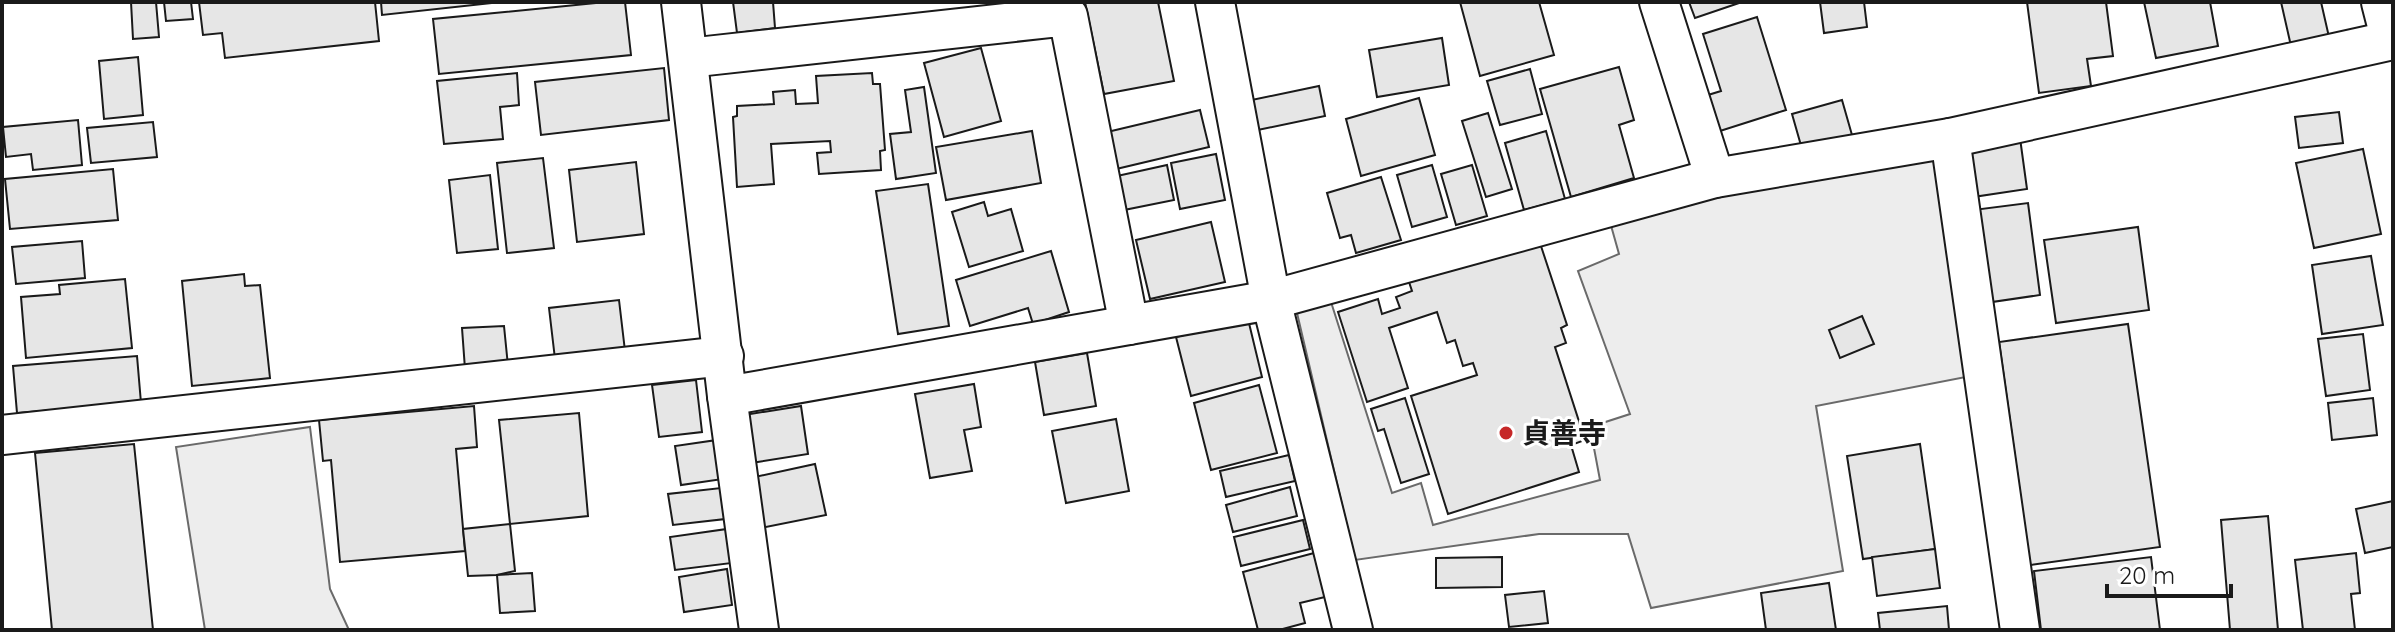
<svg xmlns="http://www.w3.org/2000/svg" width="2395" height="632" viewBox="0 0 2395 632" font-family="Quicksand,'Noto Sans JP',sans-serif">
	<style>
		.green { fill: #ededed; stroke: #6a6a6a; stroke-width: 2 }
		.building { fill: #e6e6e6; stroke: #1a1a1a; stroke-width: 2 }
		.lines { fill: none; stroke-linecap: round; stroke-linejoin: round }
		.minor-casing { stroke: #1a1a1a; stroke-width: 42 }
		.secondary-casing { stroke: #1a1a1a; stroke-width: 48 }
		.minor { stroke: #fff; stroke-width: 38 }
		.secondary { stroke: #fff; stroke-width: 44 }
		.poi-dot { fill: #c62828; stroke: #fff; stroke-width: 3 }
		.labels { text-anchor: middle; stroke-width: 6; stroke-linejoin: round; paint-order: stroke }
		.poi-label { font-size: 28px; font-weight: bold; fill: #1a1a1a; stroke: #fff; text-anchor: start }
	</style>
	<rect width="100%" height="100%" fill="#fff"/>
	<g class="green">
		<polygon points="1937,156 1971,376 1816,406 1843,571 1651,608 1628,534 1539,534 1355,560 1297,313 1331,302 1392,493 1421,483 1433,525 1600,480 1590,427 1630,414 1578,271 1619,254 1610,222 1779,182"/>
		<polygon points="310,427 330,589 349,630 205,630 176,447"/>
	</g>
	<g class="building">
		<polygon points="131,2 156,2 159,37 133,39"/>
		<polygon points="164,2 191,2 193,19 166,21"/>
		<polygon points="199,2 375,2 379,41 225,58 222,33 203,35"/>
		<polygon points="381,2 501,2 382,15"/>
		<polygon points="606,2 625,2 631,55 439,74 433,19"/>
		<polygon points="733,2 773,2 775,28 737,33"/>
		<polygon points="1085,2 1158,2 1174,81 1104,94"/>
		<polygon points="1460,2 1539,2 1554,55 1480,76"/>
		<polygon points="1689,2 1742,2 1695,18"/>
		<polygon points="1820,2 1864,2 1867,27 1824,33"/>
		<polygon points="2027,2 2106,2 2113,56 2087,59 2091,86 2039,93"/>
		<polygon points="2144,2 2210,2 2218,46 2156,58"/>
		<polygon points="2281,2 2321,2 2329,37 2291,46"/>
		<polygon points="1757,17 1786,110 1720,131 1708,95 1721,91 1703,34"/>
		<polygon points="1442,38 1449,85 1377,97 1369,50"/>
		<polygon points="981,48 1001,121 944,137 924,63"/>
		<polygon points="138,57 143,115 104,119 99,61"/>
		<polygon points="1619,67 1634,120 1619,125 1634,178 1571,197 1540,89"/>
		<polygon points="664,68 669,120 541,135 535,82"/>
		<polygon points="1530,69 1542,114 1500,125 1487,81"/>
		<polygon points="517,73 519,105 500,107 503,139 444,144 437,81"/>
		<polygon points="872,73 873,84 880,84 885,150 880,151 881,170 819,174 817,153 831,152 830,141 771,144 774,184 737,187 733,117 737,116 737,106 774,104 773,92 795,90 796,104 818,103 816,76"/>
		<polygon points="1319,86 1325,116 1248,132 1242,102"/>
		<polygon points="924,87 936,173 896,179 890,134 911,132 905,90"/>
		<polygon points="1419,98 1435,155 1361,176 1346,119"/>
		<polygon points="1842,100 1852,135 1802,149 1792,114"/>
		<polygon points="1200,110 1209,147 1112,170 1103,133"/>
		<polygon points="2339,112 2343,143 2299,148 2295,117"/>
		<polygon points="1488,113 1512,189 1486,197 1462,121"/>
		<polygon points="78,120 82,165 33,170 31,154 6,157 3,127"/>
		<polygon points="153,122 157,157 91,163 87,128"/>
		<polygon points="1032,131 1041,183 946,200 936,147"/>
		<polygon points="1546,131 1565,199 1524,210 1505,143"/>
		<polygon points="2020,138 2027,189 1973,197 1966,146"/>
		<polygon points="2363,149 2381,234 2314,248 2296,163"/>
		<polygon points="1216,154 1225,200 1180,209 1171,163"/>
		<polygon points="543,158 554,248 507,253 497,163"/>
		<polygon points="636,162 644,234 577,242 569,170"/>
		<polygon points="1167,165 1174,200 1124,210 1117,176"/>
		<polygon points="1432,165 1447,217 1412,227 1397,175"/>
		<polygon points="1472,165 1487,216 1456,225 1441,174"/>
		<polygon points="113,169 118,220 10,229 5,179"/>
		<polygon points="490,175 498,249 457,253 449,180"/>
		<polygon points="1381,177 1401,240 1356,253 1351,235 1340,238 1327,193"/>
		<polygon points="928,184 949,326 898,334 876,191"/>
		<polygon points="984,202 988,216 1011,209 1023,251 969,267 952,212"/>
		<polygon points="2028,203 2040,295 1985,303 1973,210"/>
		<polygon points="1211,222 1225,282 1150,299 1136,240"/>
		<polygon points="2138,227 2149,310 2056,323 2044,240"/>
		<polygon points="1539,240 1567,325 1561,328 1566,343 1555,347 1585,440 1571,445 1579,472 1448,514 1411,396 1477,375 1473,363 1463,366 1455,340 1447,343 1437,312 1389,328 1408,388 1367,402 1338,312 1378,299 1382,314 1400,308 1396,297 1412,291 1409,282"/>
		<polygon points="82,241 85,278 16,284 12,247"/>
		<polygon points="1051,251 1069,312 1033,324 1028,308 970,326 956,280"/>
		<polygon points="2371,256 2383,325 2322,334 2312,265"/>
		<polygon points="244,274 245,286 260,285 270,378 192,386 182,281"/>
		<polygon points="125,279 132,348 26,358 21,297 60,294 59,285"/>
		<polygon points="619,300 625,351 555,359 549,308"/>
		<polygon points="1862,316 1874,344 1840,358 1829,330"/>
		<polygon points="1248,319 1262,377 1191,396 1176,337"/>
		<polygon points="2128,324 2160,547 2030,565 1999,342"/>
		<polygon points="504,326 508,366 465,369 462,328"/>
		<polygon points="2363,334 2370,390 2326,396 2318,339"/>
		<polygon points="1087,353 1096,406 1044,415 1035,362"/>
		<polygon points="137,356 141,403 17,413 13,366"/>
		<polygon points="696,380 702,432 659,437 652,385"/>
		<polygon points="974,384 981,427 964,430 972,471 930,478 915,394"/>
		<polygon points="1259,385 1277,453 1211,470 1194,403"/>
		<polygon points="1405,398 1429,474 1401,483 1384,429 1378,431 1371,409"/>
		<polygon points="2373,398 2377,435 2332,440 2328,403"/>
		<polygon points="474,406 477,447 456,449 465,551 340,562 331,460 323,461 319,420"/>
		<polygon points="801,406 808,454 751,463 744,415"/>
		<polygon points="579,413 588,516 510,524 499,420"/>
		<polygon points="1116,419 1129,491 1066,503 1052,431"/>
		<polygon points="717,440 723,479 681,485 675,446"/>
		<polygon points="134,444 153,630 52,630 35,453"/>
		<polygon points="1920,444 1935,549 1863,559 1847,456"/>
		<polygon points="1289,455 1295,481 1226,497 1220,471"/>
		<polygon points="815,464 826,515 761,528 750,478"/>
		<polygon points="1290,487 1297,516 1233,532 1226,505"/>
		<polygon points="721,488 725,519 673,525 668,494"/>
		<polygon points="2393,501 2393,547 2365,553 2356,509"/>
		<polygon points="2268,516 2278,630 2230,630 2221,520"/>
		<polygon points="1303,520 1310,549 1241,566 1234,537"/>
		<polygon points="510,524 515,571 497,575 468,576 463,529"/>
		<polygon points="727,529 732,563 675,570 670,537"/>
		<polygon points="1935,549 1940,588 1877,596 1872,557"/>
		<polygon points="1314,553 1325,597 1300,603 1305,623 1279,630 1258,630 1243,572"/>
		<polygon points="2356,553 2360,593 2351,594 2355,630 2303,630 2295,560"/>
		<polygon points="1502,557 1502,587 1436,588 1436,558"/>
		<polygon points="2151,557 2160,630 2041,630 2034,571"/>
		<polygon points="727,569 732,605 684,612 679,577"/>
		<polygon points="532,573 535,611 500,613 497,575"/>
		<polygon points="1829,583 1836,630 1766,630 1761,593"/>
		<polygon points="1544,591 1548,623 1509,627 1505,595"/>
		<polygon points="1947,606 1949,630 1880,630 1878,613"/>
	</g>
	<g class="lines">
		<defs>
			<g id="minor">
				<polyline points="681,2 727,396 759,630"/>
				<polyline points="1215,2 1271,300 1353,630"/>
				<polyline points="1659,2 1715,178"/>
				<polyline points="688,58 1068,16 1129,325"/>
				<polyline points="1950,138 2020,630"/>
				<polyline points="727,396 1271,300 1715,178 1950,138 2393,40"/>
				<polyline points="2,435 724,356"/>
			</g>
			<polyline id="secondary" points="2384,2 2393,37"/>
		</defs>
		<use href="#minor" class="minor-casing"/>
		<use href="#secondary" class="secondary-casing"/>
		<use href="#minor" class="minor"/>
		<use href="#secondary" class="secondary"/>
	</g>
	<circle class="poi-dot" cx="1506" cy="433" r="8"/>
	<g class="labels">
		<g class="poi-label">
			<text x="1522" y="443">貞善寺</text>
		</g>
	</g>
	<rect width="2395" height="632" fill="none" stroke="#1a1a1a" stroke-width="8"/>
	<path d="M2107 584v12h124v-12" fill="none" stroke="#1a1a1a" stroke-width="4"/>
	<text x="2119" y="584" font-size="24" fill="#1a1a1a" stroke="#ffffff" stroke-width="6" paint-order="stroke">20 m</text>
</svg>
